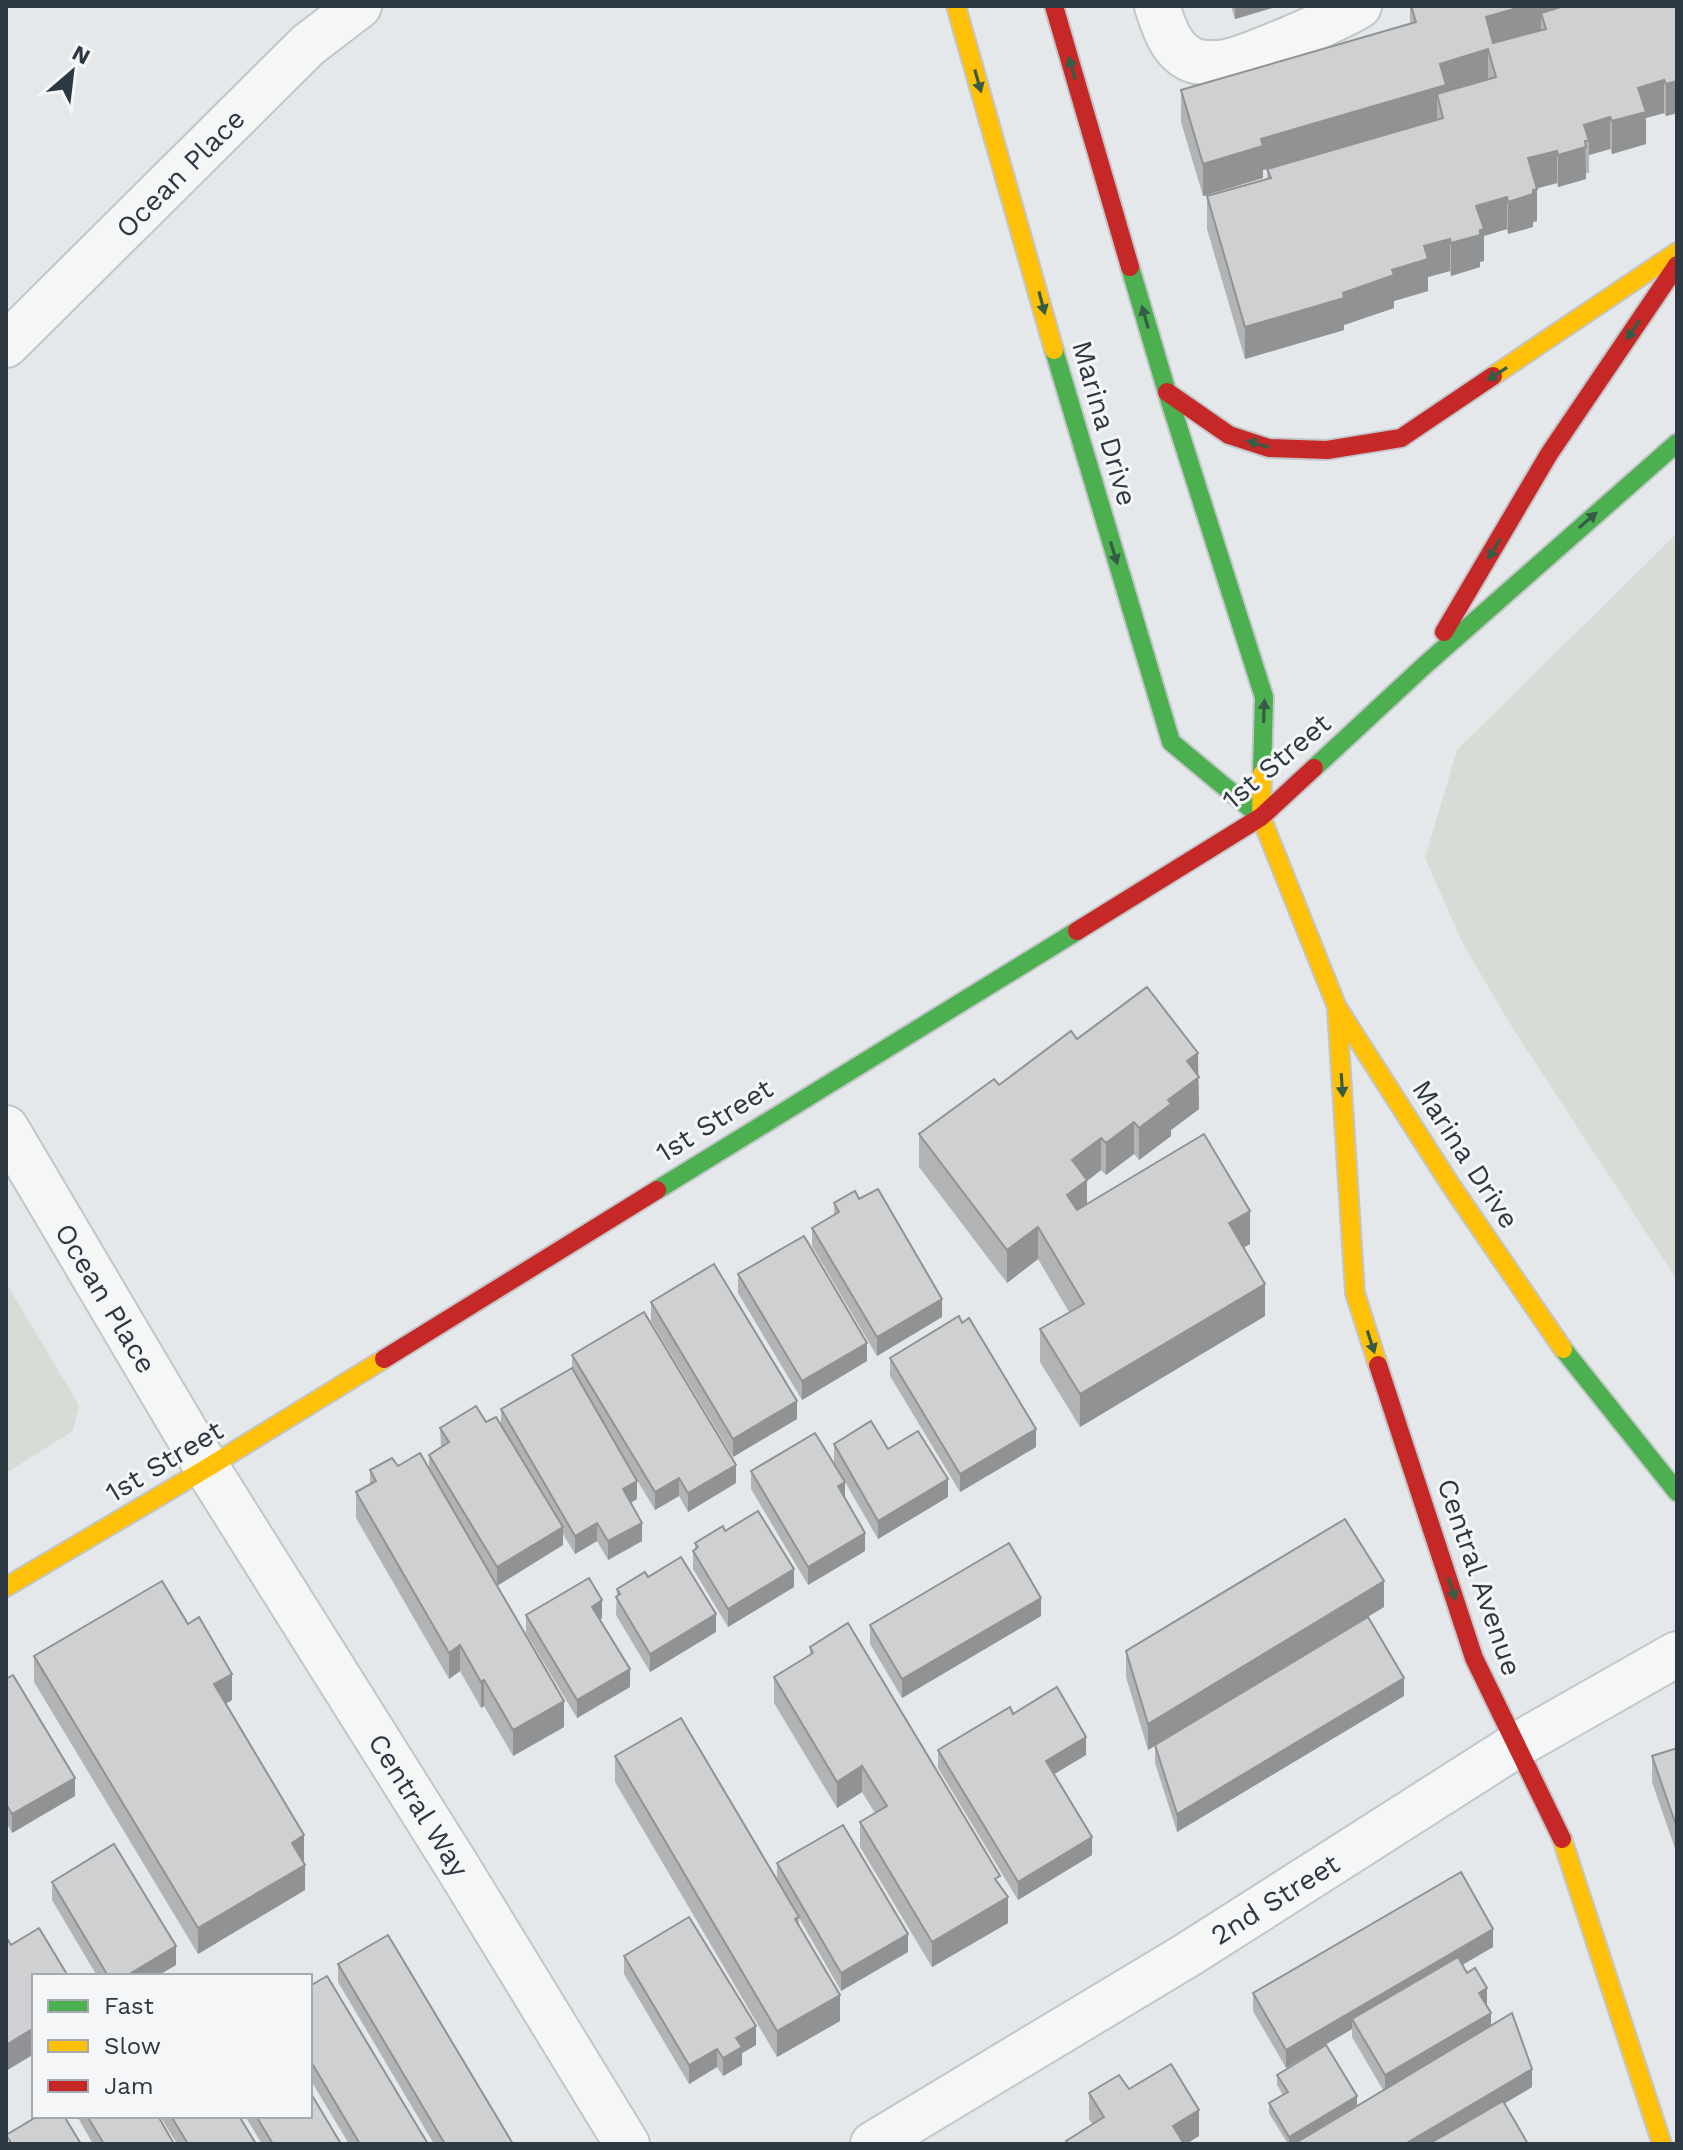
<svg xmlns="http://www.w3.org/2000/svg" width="1683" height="2150" viewBox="0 0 1683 2150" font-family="'Work Sans',sans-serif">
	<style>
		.green { fill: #d7ddd6 }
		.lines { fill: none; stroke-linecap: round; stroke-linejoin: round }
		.street-casing { stroke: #c3c6c8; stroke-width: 48 }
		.fast-casing { stroke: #c3c6c8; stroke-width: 22 }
		.slow-casing { stroke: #c3c6c8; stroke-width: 22 }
		.jam-casing { stroke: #c3c6c8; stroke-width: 22 }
		.street { stroke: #f5f6f6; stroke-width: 44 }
		.fast { stroke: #4caf50; stroke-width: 18 }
		.slow { stroke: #ffc107; stroke-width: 18 }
		.jam { stroke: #c62828; stroke-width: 18 }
		.wall { fill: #b1b3b5 }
		.shaded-wall { fill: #909293 }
		.building { fill: #ced0d2; stroke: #909293; stroke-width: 2 }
		.oneway { fill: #365c46 }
		.labels { text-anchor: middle; stroke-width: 6; stroke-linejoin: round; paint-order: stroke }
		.street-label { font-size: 28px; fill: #2d3842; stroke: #f4f6f8 }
	</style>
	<rect width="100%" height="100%" fill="#e5e8ea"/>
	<g class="green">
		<polygon points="1677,533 1677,1280 1510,1024 1463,944 1425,858 1457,750"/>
		<polygon points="6,1283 79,1405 73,1431 6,1473"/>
	</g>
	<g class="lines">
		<defs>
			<g id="street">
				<path d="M1157,6C1164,27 1171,53 1195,61C1201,63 1213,63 1220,63C1243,61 1337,19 1359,6"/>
				<polyline points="6,345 308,45 359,6"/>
				<polyline points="6,1128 207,1468 457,1866 627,2144"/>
				<polyline points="873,2144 1189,1954 1515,1746 1677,1654"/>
			</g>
			<g id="fast">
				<polyline points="1130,267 1167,392 1264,697 1262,774"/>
				<polyline points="1054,350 1171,742 1261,817"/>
				<polyline points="1314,768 1425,665 1677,443"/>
				<polyline points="657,1190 1077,931"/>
				<polyline points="1563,1349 1677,1492"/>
			</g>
			<g id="slow">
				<polyline points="956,6 1054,350"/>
				<polyline points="1493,376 1677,252"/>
				<polyline points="1262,774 1261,817 1337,1007 1450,1184 1563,1349"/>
				<polyline points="1337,1010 1355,1293 1378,1365"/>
				<polyline points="6,1587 207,1468 384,1359"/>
				<polyline points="1562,1839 1662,2144"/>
			</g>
			<g id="jam">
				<polyline points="1054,6 1130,267"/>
				<polyline points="1167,392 1229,435 1269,448 1327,450 1401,438 1493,376"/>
				<polyline points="1444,632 1549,454 1677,265"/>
				<polyline points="1077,931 1261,817 1314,768"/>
				<polyline points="384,1359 657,1190"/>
				<polyline points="1378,1365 1474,1658 1562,1839"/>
			</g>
		</defs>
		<use href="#street" class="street-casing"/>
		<use href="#fast" class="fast-casing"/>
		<use href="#slow" class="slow-casing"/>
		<use href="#jam" class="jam-casing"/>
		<use href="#street" class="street"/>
		<use href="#fast" class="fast"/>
		<use href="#slow" class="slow"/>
		<use href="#jam" class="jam"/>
	</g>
	<g class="wall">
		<polygon points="1231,6 1279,6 1235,19"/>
		<polygon points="1410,6 1677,6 1677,113 1666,116 1664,113 1646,118 1646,144 1612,154 1610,149 1589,155 1589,173 1586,173 1586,179 1558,187 1557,183 1536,188 1537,221 1533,222 1533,227 1508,234 1507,229 1484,236 1484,261 1480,262 1480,267 1451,276 1450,271 1428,277 1428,291 1394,301 1394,308 1344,325 1344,330 1245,359 1207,229 1207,196 1267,179 1267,169 1263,170 1263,178 1203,196 1181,122 1181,90 1410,24"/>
		<polygon points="1077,1039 1198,1075 1199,1109 1171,1130 1171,1136 1139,1160 1134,1154 1106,1175 1101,1170 1087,1181 1087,1204 1250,1244 1243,1247 1265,1316 1080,1427 1040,1362 1040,1329 1069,1312 1038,1259 1007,1283 919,1167 919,1134"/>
		<polygon points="859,1199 942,1317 877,1356 812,1246 812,1228 834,1215 834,1203"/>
		<polygon points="738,1274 867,1361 802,1400 738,1293"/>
		<polygon points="651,1302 797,1419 733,1457 651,1321"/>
		<polygon points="572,1355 736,1483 688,1512 679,1496 655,1510 631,1470 637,1499 631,1503 642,1541 608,1560 597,1541 575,1554 563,1534 563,1545 497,1585 564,1727 513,1756 484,1706 481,1708 460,1671 449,1679 356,1518 356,1492 370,1485 370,1470 398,1466 429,1469 429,1455 441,1447 440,1428 486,1422 501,1426 501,1409 572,1368"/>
		<polygon points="890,1358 1036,1447 960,1492 890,1376"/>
		<polygon points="834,1444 888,1449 948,1497 878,1539 845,1482 845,1499 865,1551 808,1585 751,1489 751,1471 834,1462"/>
		<polygon points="725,1531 794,1587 728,1627 693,1569 693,1551 695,1550 695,1543"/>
		<polygon points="617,1589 716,1632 650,1672 616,1615"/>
		<polygon points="1384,1607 1265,1679 1404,1696 1177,1832 1155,1763 1155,1746 1148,1750 1126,1677 1126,1651"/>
		<polygon points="526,1615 602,1618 600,1620 630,1687 577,1718 526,1633"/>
		<polygon points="1041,1616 902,1698 870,1644 870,1625"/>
		<polygon points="810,1647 1000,1885 1008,1923 932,1967 860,1847 860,1822 875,1813 862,1792 837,1808 774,1703 774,1677 810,1656"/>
		<polygon points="34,1656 232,1700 226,1704 304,1861 303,1862 305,1890 198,1954 34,1682"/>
		<polygon points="6,1679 75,1796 12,1833 6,1822"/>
		<polygon points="1013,1714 1086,1755 1054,1774 1092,1855 1018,1900 938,1768 938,1750"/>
		<polygon points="1677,1748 1677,1854 1652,1782 1652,1756"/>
		<polygon points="615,1756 777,1881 777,1863 908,1952 841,1991 799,1918 799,1924 840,2021 777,2057 615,1782"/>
		<polygon points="52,1882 176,1965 157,1976 97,1976 52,1900"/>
		<polygon points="1493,1947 1462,1965 1487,2006 1491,2025 1532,2087 1504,2104 1383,2090 1352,2037 1352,2029 1286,2068 1253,2011 1253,1993"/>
		<polygon points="624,1956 756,2045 742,2053 742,2065 723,2076 717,2067 689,2084 624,1974"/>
		<polygon points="338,1964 513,2144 434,2144 338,1982"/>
		<polygon points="310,1986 428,2144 349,2144 310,2079"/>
		<polygon points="1277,2075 1357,2105 1293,2144 1288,2144 1269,2113 1269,2103 1283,2095 1277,2085"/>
		<polygon points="1129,2089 1199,2136 1186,2144 1066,2144 1066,2141 1093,2125 1089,2119 1089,2093"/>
		<polygon points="77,2116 158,2116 174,2144 93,2144"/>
		<polygon points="160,2116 239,2116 256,2144 177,2144"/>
		<polygon points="245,2116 310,2116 341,2144 262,2144"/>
	</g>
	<g class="shaded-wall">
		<polygon points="1235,6 1279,6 1235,19"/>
		<polygon points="1524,6 1575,6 1546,29 1541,13 1541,33 1486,50 1486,17"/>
		<polygon points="1488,49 1488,82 1437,94 1437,120 1263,170 1263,178 1203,196 1203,164 1440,64"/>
		<polygon points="1664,80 1664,113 1646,118 1646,144 1612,154 1612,121 1638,88"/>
		<polygon points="1677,81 1677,113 1666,116 1666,84"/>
		<polygon points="1610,117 1610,149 1589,155 1589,141 1585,141 1586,179 1558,187 1558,155 1584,125"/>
		<polygon points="1557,151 1557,183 1528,191 1528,158"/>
		<polygon points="1537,189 1537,221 1533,222 1533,227 1508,234 1508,202"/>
		<polygon points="1507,197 1507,229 1484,236 1484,261 1480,262 1480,267 1451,276 1451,243 1476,206"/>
		<polygon points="1450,239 1450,271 1428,277 1428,291 1394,301 1394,308 1344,325 1344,330 1245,359 1245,327 1343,293 1392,270 1424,246"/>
		<polygon points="1198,1053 1199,1109 1171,1130 1171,1136 1139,1160 1139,1128 1168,1100 1187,1061"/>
		<polygon points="1134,1122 1134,1154 1106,1175 1106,1143"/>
		<polygon points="1101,1138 1101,1170 1087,1181 1087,1212 1067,1227 1067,1195 1072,1160"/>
		<polygon points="1250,1211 1250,1244 1229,1256 1229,1223"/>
		<polygon points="1038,1227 1038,1259 1007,1283 1007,1250"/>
		<polygon points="1265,1284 1265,1316 1080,1427 1080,1394"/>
		<polygon points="942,1299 942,1317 877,1356 877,1337"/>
		<polygon points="867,1343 867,1361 802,1400 802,1381"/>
		<polygon points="797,1401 797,1419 733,1457 733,1439"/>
		<polygon points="1036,1429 1036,1447 960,1492 960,1474"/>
		<polygon points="736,1465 736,1483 688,1512 688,1493"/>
		<polygon points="679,1478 679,1496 655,1510 655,1492"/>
		<polygon points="948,1479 948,1497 878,1539 878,1521"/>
		<polygon points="637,1481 637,1499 623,1507 623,1489"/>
		<polygon points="845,1482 845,1500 838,1486"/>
		<polygon points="597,1523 597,1541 575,1554 575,1536"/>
		<polygon points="642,1523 642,1541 608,1560 608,1541"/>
		<polygon points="563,1527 563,1545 497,1586 497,1567"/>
		<polygon points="865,1533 865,1551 808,1585 808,1567"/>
		<polygon points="794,1569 794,1587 728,1627 728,1609"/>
		<polygon points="1384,1581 1384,1607 1148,1750 1148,1724"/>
		<polygon points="1041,1598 1041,1616 902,1698 902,1679"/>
		<polygon points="602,1600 602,1618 592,1625 592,1607"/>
		<polygon points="716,1614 716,1632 650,1672 650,1654"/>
		<polygon points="460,1645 460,1671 449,1679 449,1653"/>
		<polygon points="630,1669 630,1687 577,1718 577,1700"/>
		<polygon points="232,1674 232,1700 214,1710 214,1684"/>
		<polygon points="1404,1678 1404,1696 1177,1832 1177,1814"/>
		<polygon points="484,1680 484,1706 481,1708 481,1682"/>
		<polygon points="564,1701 564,1727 513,1756 513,1730"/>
		<polygon points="1086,1737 1086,1755 1046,1779 1046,1761"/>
		<polygon points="862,1766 862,1792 837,1808 837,1782"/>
		<polygon points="75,1778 75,1796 12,1833 12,1814"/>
		<polygon points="304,1835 304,1861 292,1869 292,1843"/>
		<polygon points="1092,1837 1092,1855 1018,1900 1018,1882"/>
		<polygon points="305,1865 305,1890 198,1954 198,1928"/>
		<polygon points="1008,1897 1008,1923 932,1967 932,1942"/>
		<polygon points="1493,1929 1493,1947 1357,2026 1352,2019 1352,2029 1286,2068 1286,2050"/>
		<polygon points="908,1934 908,1952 841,1991 841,1973"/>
		<polygon points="176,1946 176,1965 157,1976 126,1976"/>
		<polygon points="1487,1988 1487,2006 1479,1993"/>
		<polygon points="840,1995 840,2021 777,2057 777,2031"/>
		<polygon points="1491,2013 1491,2031 1385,2093 1385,2075"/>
		<polygon points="756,2026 756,2045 742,2053 742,2065 723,2076 723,2058 736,2038"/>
		<polygon points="34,2028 34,2054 6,2071 6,2045"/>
		<polygon points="717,2049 717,2067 689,2084 689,2065"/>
		<polygon points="1532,2069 1532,2087 1436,2144 1405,2144"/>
		<polygon points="1357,2096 1357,2105 1293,2144 1289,2144 1289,2137"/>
		<polygon points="1199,2110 1199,2136 1186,2144 1173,2144 1173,2126"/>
	</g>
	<g class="building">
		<polygon points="1411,6 1524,6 1486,17 1493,43 1546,29 1541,13 1564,6 1677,6 1677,81 1666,84 1664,80 1638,88 1646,112 1612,121 1610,117 1584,125 1589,141 1585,141 1586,147 1558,155 1557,151 1528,158 1537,189 1533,190 1533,194 1508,202 1507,197 1476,206 1484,229 1480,230 1480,235 1451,243 1450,239 1424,246 1428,259 1392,270 1394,275 1343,293 1344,298 1245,327 1207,196 1271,178 1267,169 1443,118 1437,94 1496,77 1488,49 1440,64 1446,85 1261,139 1263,146 1203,164 1181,90 1416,22"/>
		<polygon points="1147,987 1198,1053 1187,1061 1199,1077 1168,1100 1171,1104 1139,1128 1134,1122 1106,1143 1101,1138 1072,1160 1087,1180 1067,1195 1077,1210 1204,1134 1250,1211 1229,1223 1265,1284 1080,1394 1040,1329 1084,1304 1038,1227 1007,1250 919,1134 994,1079 999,1085 1071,1031 1077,1039"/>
		<polygon points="878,1189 942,1299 877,1337 812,1228 839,1212 834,1203 855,1191 859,1199"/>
		<polygon points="804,1236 867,1343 802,1381 738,1274"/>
		<polygon points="714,1264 797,1401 733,1439 651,1302"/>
		<polygon points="644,1312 736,1465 688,1493 679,1478 655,1492 572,1355"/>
		<polygon points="959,1316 962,1323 969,1318 1036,1429 960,1474 890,1358"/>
		<polygon points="572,1368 637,1481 623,1489 642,1523 608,1541 597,1523 575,1536 501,1409"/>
		<polygon points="476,1406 486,1422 496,1417 563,1527 497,1567 429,1455 449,1442 440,1428"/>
		<polygon points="871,1421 888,1449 918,1431 948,1479 878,1521 834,1444"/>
		<polygon points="815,1433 845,1482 838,1486 865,1533 808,1567 751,1471"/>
		<polygon points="420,1453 564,1701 513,1730 484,1680 481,1682 460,1645 449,1653 356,1492 376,1481 370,1470 392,1458 398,1466"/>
		<polygon points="758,1511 794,1569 728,1609 693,1551 698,1547 695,1543 723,1526 725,1531"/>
		<polygon points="1345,1519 1384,1581 1148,1724 1126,1651"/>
		<polygon points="1009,1543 1041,1598 902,1679 870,1625"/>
		<polygon points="681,1557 716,1614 650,1654 616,1597 620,1594 617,1589 645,1572 648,1577"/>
		<polygon points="589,1578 602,1600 592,1607 630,1669 577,1700 526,1615"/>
		<polygon points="162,1581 188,1624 199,1617 232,1674 214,1684 304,1835 292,1843 305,1865 198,1928 34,1656"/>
		<polygon points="1368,1617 1404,1678 1177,1814 1155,1745"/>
		<polygon points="848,1623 1000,1876 995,1879 1008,1897 932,1942 860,1822 887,1806 862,1766 837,1782 774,1677 813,1653 810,1647"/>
		<polygon points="13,1675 75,1778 12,1814 6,1804 6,1679"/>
		<polygon points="1057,1687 1086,1737 1046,1761 1092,1837 1018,1882 938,1750 1010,1707 1013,1714"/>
		<polygon points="681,1718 799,1917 795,1919 840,1995 777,2031 615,1756"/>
		<polygon points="1677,1748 1677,1828 1652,1756"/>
		<polygon points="843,1825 908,1934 841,1973 777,1863"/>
		<polygon points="114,1844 176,1946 126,1976 108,1976 52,1882"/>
		<polygon points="1461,1872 1493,1929 1286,2050 1253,1993"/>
		<polygon points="689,1917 756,2026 736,2038 742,2047 723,2058 717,2049 689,2065 624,1956"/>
		<polygon points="39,1928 68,1976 34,1976 34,2028 6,2045 6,1937 11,1945"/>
		<polygon points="388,1935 513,2144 445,2144 338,1964"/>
		<polygon points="1458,1957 1467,1973 1475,1968 1487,1988 1479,1993 1491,2013 1385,2075 1352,2019"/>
		<polygon points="327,1976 428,2144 360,2144 310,2060 310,1986"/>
		<polygon points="1512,2013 1532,2069 1405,2144 1294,2144"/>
		<polygon points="1326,2045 1357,2096 1289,2137 1269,2103 1288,2092 1277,2075"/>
		<polygon points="1171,2064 1199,2110 1173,2126 1184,2144 1068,2144 1066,2141 1104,2117 1089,2093 1119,2075 1129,2089"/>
		<polygon points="310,2092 341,2144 273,2144 256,2116 310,2116"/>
		<polygon points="1503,2101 1528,2144 1429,2144"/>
		<polygon points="38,2116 64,2116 81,2144 12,2144 6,2135"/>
		<polygon points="87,2116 158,2116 174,2144 104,2144"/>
		<polygon points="171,2116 239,2116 256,2144 188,2144"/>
	</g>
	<defs><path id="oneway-solid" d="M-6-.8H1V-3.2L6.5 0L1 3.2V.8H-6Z" transform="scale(2)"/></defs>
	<g class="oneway">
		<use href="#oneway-solid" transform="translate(1072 68) rotate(-106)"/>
		<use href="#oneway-solid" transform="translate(978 81) rotate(74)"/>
		<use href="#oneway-solid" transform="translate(1042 303) rotate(75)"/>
		<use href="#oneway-solid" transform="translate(1145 317) rotate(-106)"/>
		<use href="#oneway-solid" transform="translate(1633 330) rotate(124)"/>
		<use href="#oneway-solid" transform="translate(1497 374) rotate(147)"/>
		<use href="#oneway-solid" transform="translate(1258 444) rotate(-163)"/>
		<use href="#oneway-solid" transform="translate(1588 520) rotate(-41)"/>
		<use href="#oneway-solid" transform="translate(1494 549) rotate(121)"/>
		<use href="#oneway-solid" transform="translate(1114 553) rotate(73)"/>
		<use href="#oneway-solid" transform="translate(1264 711) rotate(-88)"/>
		<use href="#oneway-solid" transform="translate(1342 1085) rotate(86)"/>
		<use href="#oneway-solid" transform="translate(1371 1342) rotate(72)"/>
		<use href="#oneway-solid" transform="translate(1452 1589) rotate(72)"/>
	</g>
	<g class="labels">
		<g class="street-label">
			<text transform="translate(180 173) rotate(-45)" y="10">Ocean Place</text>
			<text transform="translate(1105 423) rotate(74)" y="10">Marina Drive</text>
			<text transform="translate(1276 761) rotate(-40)" y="10">1st Street</text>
			<text transform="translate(714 1120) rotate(-32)" y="10">1st Street</text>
			<text transform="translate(1466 1154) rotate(57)" y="10">Marina Drive</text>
			<text transform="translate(106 1298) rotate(59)" y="10">Ocean Place</text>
			<text transform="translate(164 1461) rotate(-31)" y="10">1st Street</text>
			<text transform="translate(1480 1577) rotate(71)" y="10">Central Avenue</text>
			<text transform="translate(419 1805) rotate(58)" y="10">Central Way</text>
			<text transform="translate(1275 1899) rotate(-32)" y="10">2nd Street</text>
		</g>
	</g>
	<rect width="1683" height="2150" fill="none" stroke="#2d3842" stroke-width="16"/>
	<rect x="32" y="1974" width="280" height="144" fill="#f4f6f8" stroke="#a4aaaf" stroke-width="2"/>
	<rect x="48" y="2000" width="40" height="12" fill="#4caf50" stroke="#a4aaaf" stroke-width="2"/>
	<text x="104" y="2014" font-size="24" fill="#2d3842">Fast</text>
	<rect x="48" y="2040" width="40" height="12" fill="#ffc107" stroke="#a4aaaf" stroke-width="2"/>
	<text x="104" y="2054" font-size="24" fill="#2d3842">Slow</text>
	<rect x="48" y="2080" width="40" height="12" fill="#c62828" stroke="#a4aaaf" stroke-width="2"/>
	<text x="104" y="2094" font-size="24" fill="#2d3842">Jam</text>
	<g transform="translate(72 72) rotate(28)" stroke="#f4f6f8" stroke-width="6" paint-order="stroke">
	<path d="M0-6L14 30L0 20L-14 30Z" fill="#2d3842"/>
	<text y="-12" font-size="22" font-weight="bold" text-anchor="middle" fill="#2d3842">N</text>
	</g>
</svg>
